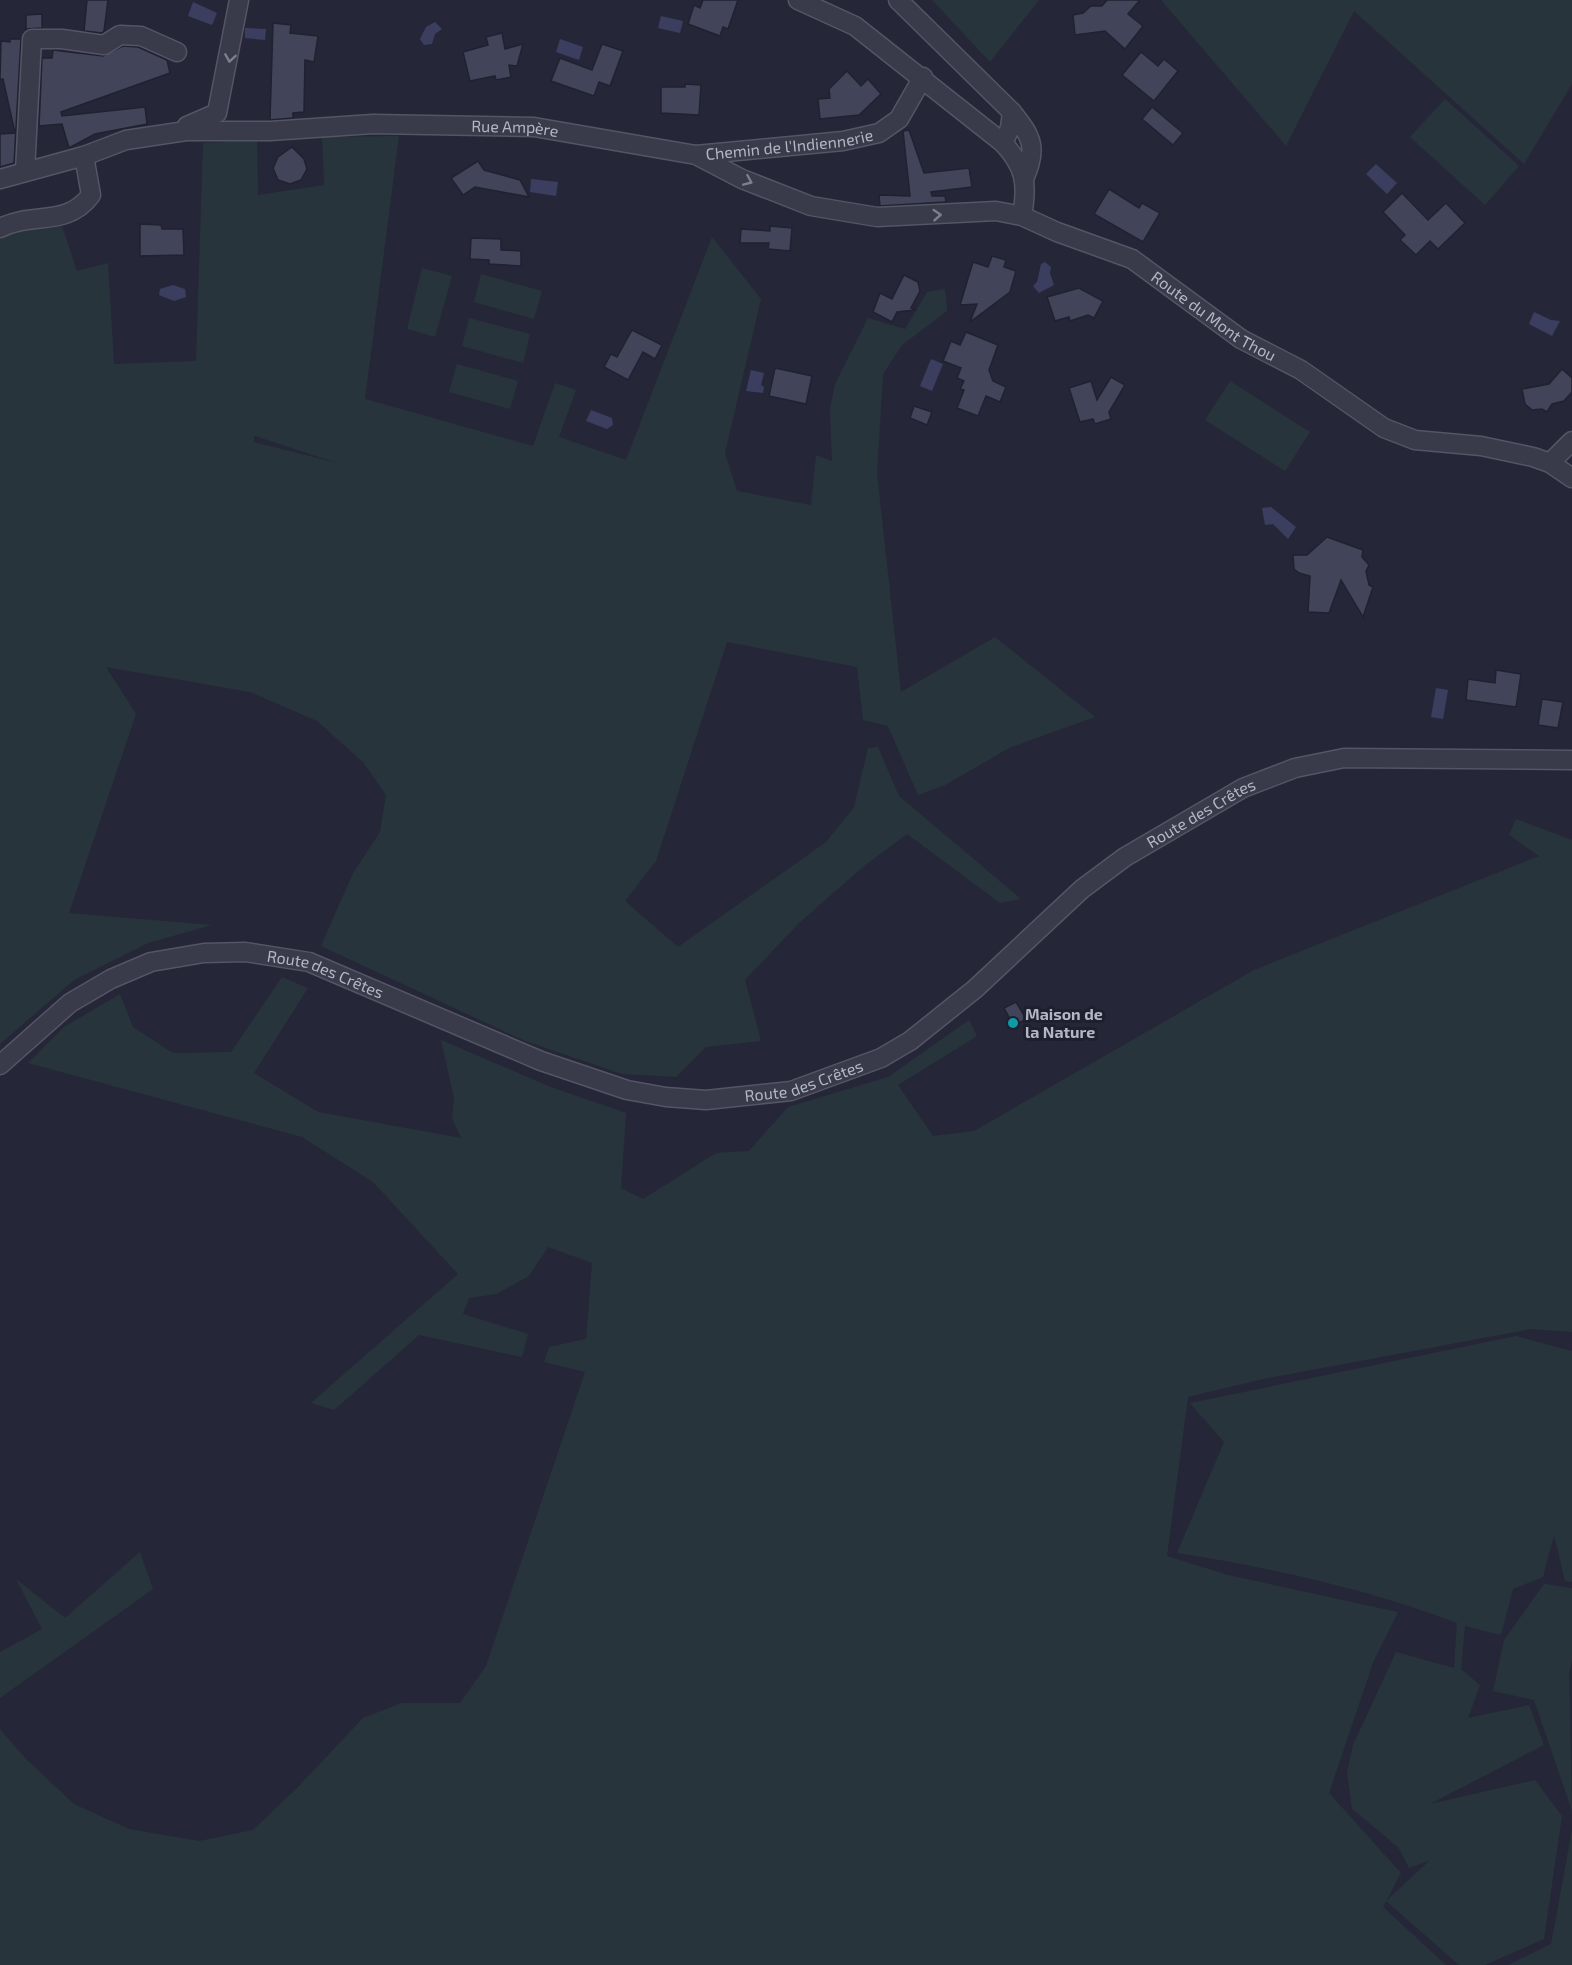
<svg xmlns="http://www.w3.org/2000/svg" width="1572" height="1965" viewBox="0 0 1572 1965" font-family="'Exo 2',sans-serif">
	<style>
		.green { fill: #28343b; fill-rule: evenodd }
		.water { fill: #3b3e5f }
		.building { fill: #424459; stroke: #202131; stroke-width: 1.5 }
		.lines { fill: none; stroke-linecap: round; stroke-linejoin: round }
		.minor-casing { stroke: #545565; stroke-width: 21 }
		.minor { stroke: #393a4a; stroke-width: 18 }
		.oneway { stroke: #7d7e8e }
		.culture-dot { fill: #0f9aa8; stroke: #1e1f2f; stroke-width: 2 }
		.labels { text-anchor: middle; stroke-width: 6; stroke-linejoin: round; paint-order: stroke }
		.street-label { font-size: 16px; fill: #b4b5c5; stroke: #1e1f2f }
		.poi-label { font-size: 16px; font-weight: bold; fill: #b4b5c5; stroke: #1e1f2f; text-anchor: start }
	</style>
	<rect width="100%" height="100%" fill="#252739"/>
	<g class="green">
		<polygon points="932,0 1039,0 990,62"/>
		<polygon points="1161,0 1572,0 1572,84 1524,164 1354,11 1286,146"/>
		<polygon points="1445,99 1519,166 1485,205 1410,137"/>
		<path d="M399,136L365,399L533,446L555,383L576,390L559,437L626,460L712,237L761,299L725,453L737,491L811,505L816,455L832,461L830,409L835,384L868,318L905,329L927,292L945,289L947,311L902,345L883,374L877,473L901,692L995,637L1095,717L1011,747L945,785L918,795L888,726L863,720L857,667L727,642L656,861L625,901L678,947L826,842L854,807L868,748L878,747L899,796L1021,899L1000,903L907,834L864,866L799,923L745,980L761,1041L706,1047L676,1077L622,1074L525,1041L321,946L353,873L380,832L386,795L363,762L317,721L250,692L106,667L136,714L69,913L212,925L148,943L74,980L0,1044V238L26,226H62L77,271L108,263L114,364L196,361L203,143L257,140L258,195L324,185L322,137ZM254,436H255L337,463L254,442Z"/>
		<polygon points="422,268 452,276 435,337 407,329"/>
		<polygon points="481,274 542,291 534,319 474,302"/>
		<polygon points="469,318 530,334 523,363 462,346"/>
		<polygon points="457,364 518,381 510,409 449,392"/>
		<polygon points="1230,381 1310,432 1285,471 1205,420"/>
		<polygon points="1516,819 1572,840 1572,1332 1532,1329 1263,1379 1188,1397 1167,1556 1228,1575 1398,1612 1374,1660 1329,1793 1401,1873 1383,1907 1446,1965 0,1965 0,1729 25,1758 74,1804 129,1829 199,1841 253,1830 297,1788 363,1718 402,1703 460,1703 486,1666 585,1372 544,1362 549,1347 586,1339 592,1263 548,1247 529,1276 496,1294 469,1298 463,1314 528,1334 522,1357 419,1335 334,1410 311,1403 458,1274 373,1182 302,1137 28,1063 64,1027 120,994 133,1027 173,1053 231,1052 282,977 308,988 254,1073 318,1112 461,1138 452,1118 454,1098 441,1040 551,1087 626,1113 621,1188 643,1199 716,1153 749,1151 788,1107 888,1077 969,1020 977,1036 898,1085 933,1136 974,1131 1254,970 1539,856 1509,835"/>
		<path d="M1516,1336L1572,1351V1582L1565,1581L1554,1535L1543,1577L1513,1589L1501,1635L1465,1626L1461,1669L1480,1685L1468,1718L1529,1705L1544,1745L1430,1804L1535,1780L1562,1816L1544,1939L1485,1965H1459L1386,1901L1429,1861L1409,1868L1398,1847L1352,1809L1347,1772L1353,1745L1396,1652L1454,1668L1457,1623C1371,1590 1269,1567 1177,1553L1224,1442L1190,1403Z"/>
		<polygon points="140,1552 153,1589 0,1698 0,1652 42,1629 16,1579 65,1618"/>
		<polygon points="1544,1584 1572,1588 1572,1660 1569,1672 1572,1811 1534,1700 1493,1691 1504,1640"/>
		<polygon points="1572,1830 1572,1965 1508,1965 1551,1944"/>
	</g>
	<g class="water">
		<polygon points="193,2 217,13 212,25 188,16"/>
		<polygon points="661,16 683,21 680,33 658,28"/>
		<polygon points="435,22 442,29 435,34 432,44 424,45 420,39 426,27"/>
		<polygon points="245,28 266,29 265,40 245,38"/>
		<polygon points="560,39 583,47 579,60 556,52"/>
		<polygon points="1376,164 1397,183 1387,194 1366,174"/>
		<polygon points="531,179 558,182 556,196 530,192"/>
		<polygon points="1045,262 1051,267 1050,273 1054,285 1039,293 1033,286 1037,282 1041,264"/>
		<polygon points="173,285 185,289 186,297 174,301 159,295 160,289"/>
		<polygon points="1534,312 1551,320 1560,321 1552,336 1529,324"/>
		<polygon points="931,359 943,364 932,391 920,386"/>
		<polygon points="751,370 764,373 761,385 764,387 763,393 746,391"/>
		<polygon points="591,410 612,418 613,425 607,429 586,421"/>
		<polygon points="1271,507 1296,527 1288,539 1273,524 1265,525 1262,508"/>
		<polygon points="1436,688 1448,690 1443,719 1431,717"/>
	</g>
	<g class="building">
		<polygon points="87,0 108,0 104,31 102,33 84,31"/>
		<polygon points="703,0 738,0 728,29 723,27 720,36 688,24 694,5 700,8"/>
		<polygon points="1107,0 1140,0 1128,14 1143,26 1125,49 1105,31 1075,35 1073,15 1083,13 1091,6 1102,6"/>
		<polygon points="42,14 42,28 26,29 26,15"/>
		<polygon points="273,23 291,25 290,33 318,36 314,62 305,60 304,112 293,113 293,118 270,120"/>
		<polygon points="502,33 505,49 523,44 517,66 509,65 511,77 496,80 495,76 470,81 463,52 488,45 486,37"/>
		<polygon points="10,39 21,39 14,163 0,167 0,134 15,133 3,79 0,79 1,41 10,42"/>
		<polygon points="602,44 623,51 610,86 599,82 594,96 551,81 560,58 592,70"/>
		<polygon points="123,46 138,47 167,60 170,73 61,112 62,116 145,107 147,124 95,134 69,148 62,124 39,126 42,58 52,58 53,50 103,56"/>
		<polygon points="1141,52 1158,66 1164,59 1178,71 1154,101 1122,75"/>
		<polygon points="847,71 861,86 868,79 881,94 859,115 820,119 818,99 830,98 829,89"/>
		<polygon points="685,84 701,85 699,115 661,113 661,87 685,87"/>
		<polygon points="1152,107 1183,133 1173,145 1142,119"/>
		<polygon points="909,130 924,173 969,168 972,187 931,192 932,196 945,196 946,202 880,206 879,195 910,196 903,131"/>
		<polygon points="292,147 304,159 307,169 301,180 290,184 278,180 273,168 278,157"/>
		<polygon points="478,161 484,170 520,180 529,197 475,187 463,195 451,178"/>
		<polygon points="1109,189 1139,208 1142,203 1160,213 1143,242 1094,214"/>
		<polygon points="1402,193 1428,220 1446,203 1465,223 1438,249 1430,241 1416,255 1400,240 1405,235 1383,212"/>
		<polygon points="140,224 161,225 162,229 183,229 184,255 140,256"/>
		<polygon points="770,226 792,228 790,251 768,249 769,243 740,243 741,229 770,231"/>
		<polygon points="471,238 501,239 501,250 521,251 521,266 489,264 489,260 470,259"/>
		<polygon points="992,256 1006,260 1004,267 1016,271 1010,292 970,322 977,304 960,305 973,262 988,267"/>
		<polygon points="904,275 918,282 920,291 911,308 915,310 897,312 892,322 873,312 880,293 892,299"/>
		<polygon points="1079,288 1103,301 1094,318 1088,315 1070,321 1069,317 1055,321 1047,297"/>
		<polygon points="632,330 662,345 655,359 643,352 628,380 604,367 611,354 617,357"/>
		<polygon points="966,332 998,345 989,370 993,381 1006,387 1000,402 986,396 978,416 957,408 964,390 960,389 964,381 957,378 961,368 943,361 951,341 960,345"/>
		<polygon points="775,368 812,376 806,404 769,396"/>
		<polygon points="1562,369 1572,378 1572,392 1564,401 1552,404 1547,412 1542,409 1532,410 1525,404 1522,389 1549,384"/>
		<polygon points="1111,377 1125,385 1109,412 1111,419 1095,424 1093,419 1080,422 1069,388 1091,381 1097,400"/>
		<polygon points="914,406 932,412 927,425 910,418"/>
		<polygon points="1327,537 1363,550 1362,557 1369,565 1366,571 1369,585 1373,587 1363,617 1341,580 1329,613 1308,612 1310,576 1299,573 1294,569 1293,555 1307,555"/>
		<polygon points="1496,670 1521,674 1516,707 1466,700 1468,679 1495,683"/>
		<polygon points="1542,699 1563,702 1558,728 1538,725"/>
		<polygon points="1016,1002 1026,1019 1014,1026 1004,1008"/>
	</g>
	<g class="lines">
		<defs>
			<g id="minor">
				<path d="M798,0L855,26L1003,143C1025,167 1028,183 1022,216"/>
				<polyline points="898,0 1012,112"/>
				<polyline points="186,129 187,126 217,113 239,0"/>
				<path d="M1003,143L1010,128L1012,112C1032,137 1038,148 1024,179"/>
				<path id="s1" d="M696,155L843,141L879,133L899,119L923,77"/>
				<polyline points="25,171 32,39 62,39 104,45 120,35 141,36 177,52"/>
				<path id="s2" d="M0,179L84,156L126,140L186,131H270L373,124L534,127L696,155L742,179L811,206L877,217L996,211L1022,216L1057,232L1132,259L1241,339L1301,370L1384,428L1415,440L1481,446L1533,457L1550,463L1572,478"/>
				<path d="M0,228C34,211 66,228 91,195L84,156"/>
				<polyline points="1550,463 1572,441"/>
				<path id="s3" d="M0,1065L70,1003L111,979L151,962L204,953L245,952L309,962L541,1061L627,1090L666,1097L706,1100L791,1091L881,1058L910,1041L975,989L1082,889L1125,857L1243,788L1295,768L1344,758L1572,760"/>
			</g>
		</defs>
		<use href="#minor" class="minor-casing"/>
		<use href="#minor" class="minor"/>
	</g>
	<defs><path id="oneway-chevron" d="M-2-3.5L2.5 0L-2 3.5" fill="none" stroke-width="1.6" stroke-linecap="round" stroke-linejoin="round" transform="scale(1.5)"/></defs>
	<g class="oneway">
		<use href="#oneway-chevron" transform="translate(230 58) rotate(99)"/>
		<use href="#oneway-chevron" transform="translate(748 181) rotate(23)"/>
		<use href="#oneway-chevron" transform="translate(937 215) rotate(-4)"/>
	</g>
	<circle class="culture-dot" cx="1013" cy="1023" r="6"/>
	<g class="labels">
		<g class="street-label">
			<text dy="6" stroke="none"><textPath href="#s2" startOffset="522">Rue Ampère</textPath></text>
			<text dy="6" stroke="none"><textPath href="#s1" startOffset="94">Chemin de l'Indiennerie</textPath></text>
			<text dy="6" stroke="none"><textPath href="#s2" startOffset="1262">Route du Mont Thou</textPath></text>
			<text dy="6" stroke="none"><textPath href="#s3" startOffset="1353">Route des Crêtes</textPath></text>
			<text dy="6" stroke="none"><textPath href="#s3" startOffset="363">Route des Crêtes</textPath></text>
			<text dy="6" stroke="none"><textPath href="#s3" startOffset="867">Route des Crêtes</textPath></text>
		</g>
		<g class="poi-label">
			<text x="1025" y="1020">Maison de<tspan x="1025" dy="18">la Nature</tspan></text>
		</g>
	</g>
</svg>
